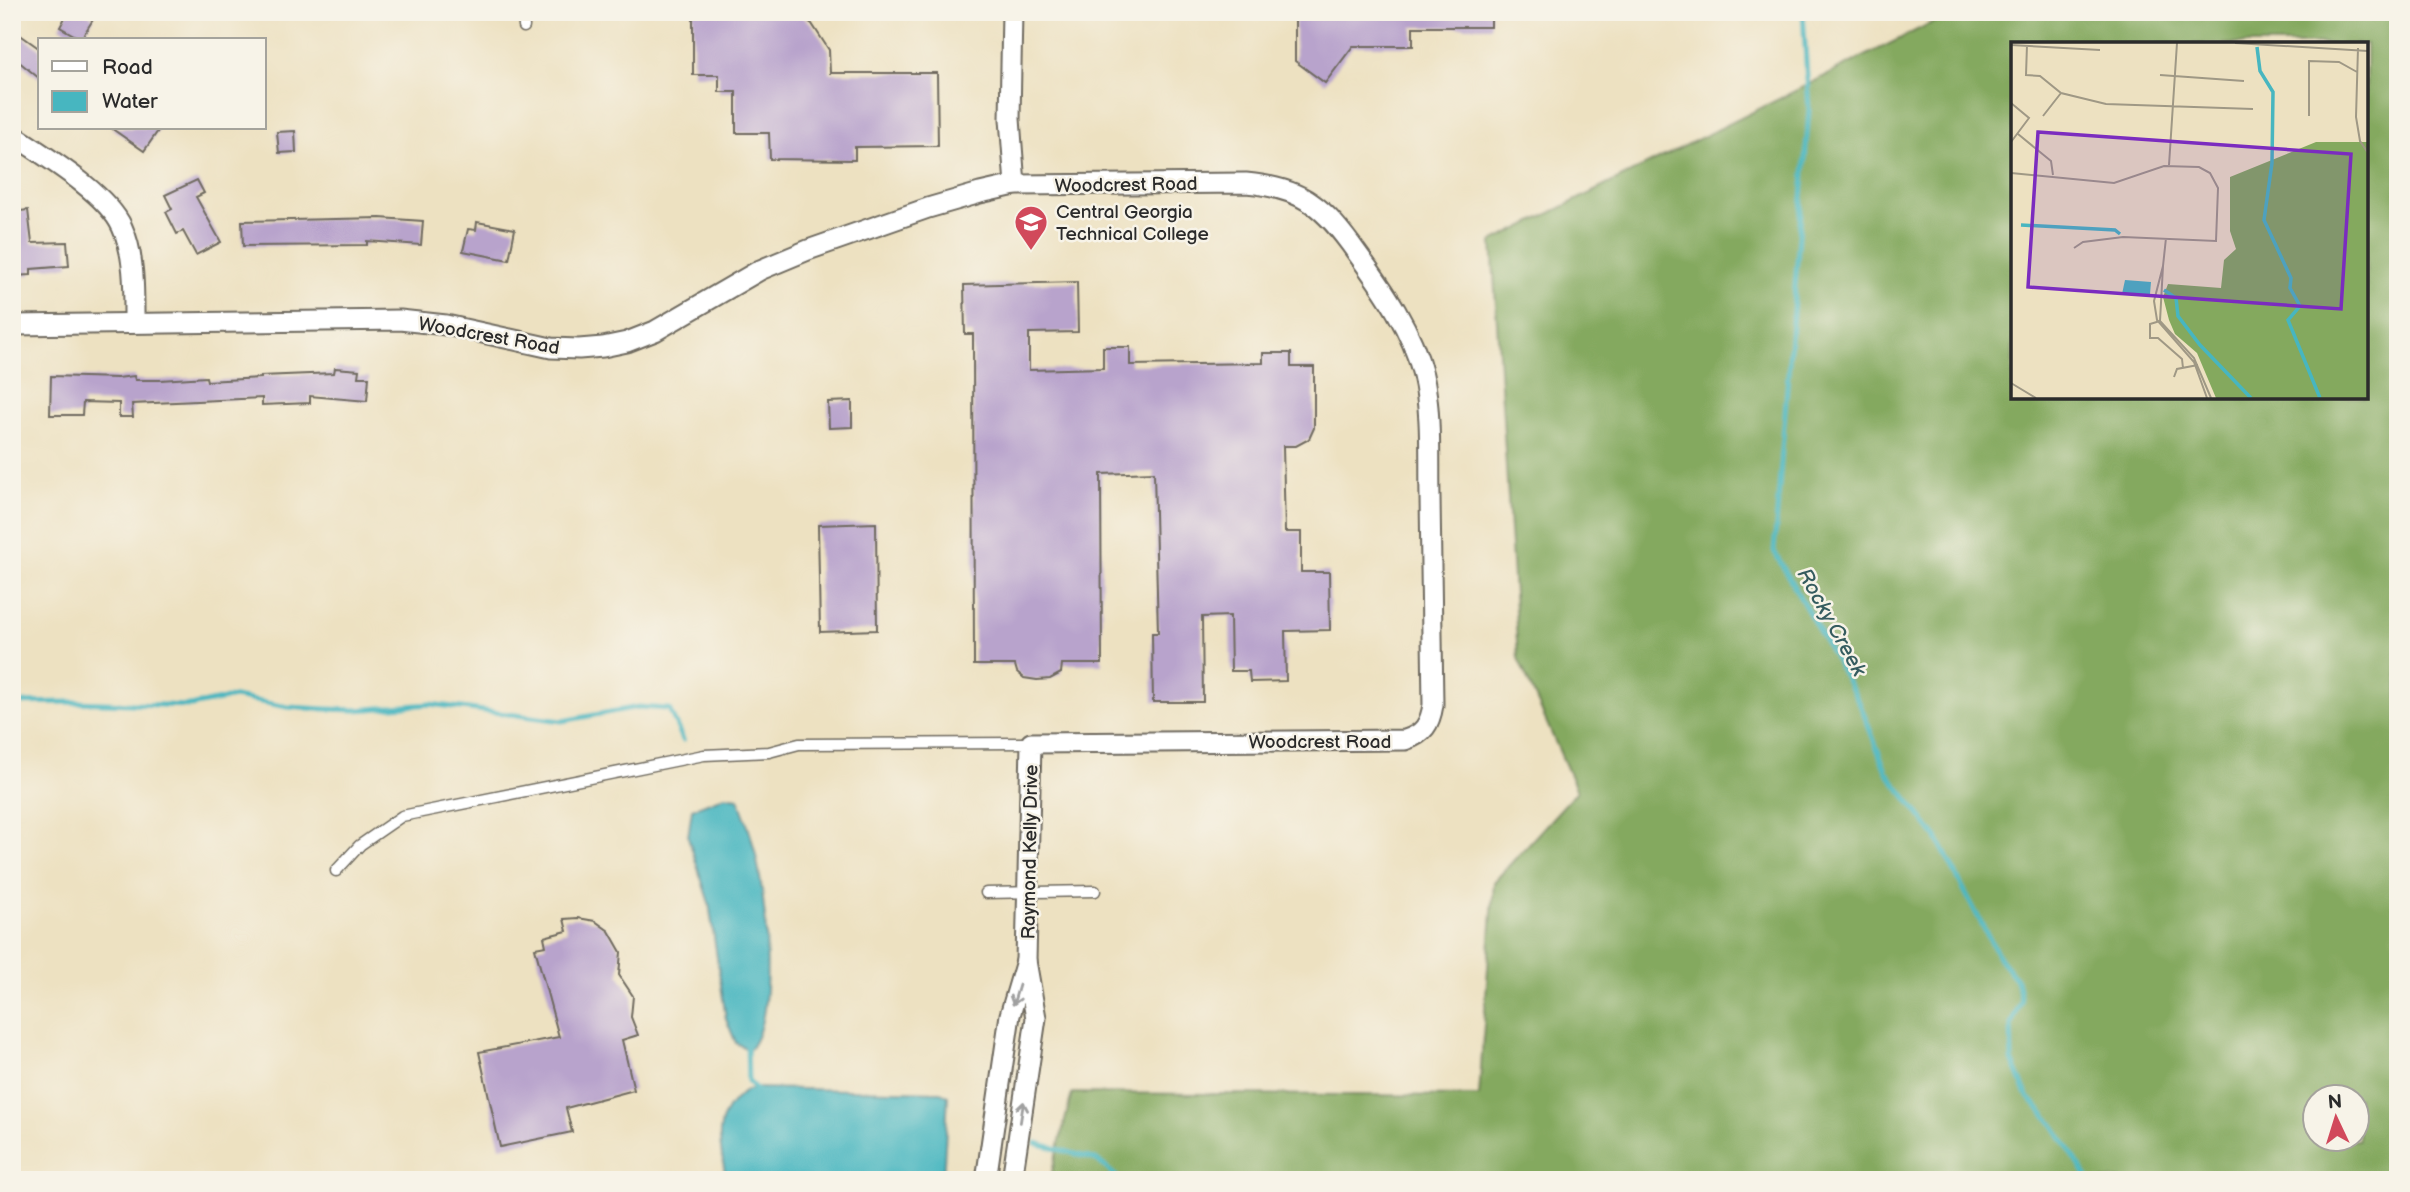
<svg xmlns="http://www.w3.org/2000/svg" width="2410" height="1192" viewBox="0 0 2410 1192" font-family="'Balsamiq Sans',sans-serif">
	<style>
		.forest { fill: #84a95e; stroke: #586a44; stroke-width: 2; fill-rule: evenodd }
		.water { fill: #47b6c0; stroke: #397076; stroke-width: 2 }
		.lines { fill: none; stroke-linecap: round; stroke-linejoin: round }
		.stream { stroke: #47b6c0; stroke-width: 5 }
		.building { fill: #b8a3cc }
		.service-casing { stroke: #6f6b60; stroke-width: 13 }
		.minor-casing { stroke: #6f6b60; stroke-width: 23 }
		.service { stroke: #fff; stroke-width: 10 }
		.minor { stroke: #fff; stroke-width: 19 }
		.oneway { stroke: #a0a0a0 }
		.labels { text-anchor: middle; stroke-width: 5; stroke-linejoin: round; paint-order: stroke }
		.street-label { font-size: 19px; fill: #2b2b2b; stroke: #f7f3e8 }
		.poi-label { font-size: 19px; fill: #2b2b2b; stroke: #f7f3e8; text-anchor: start }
		.water-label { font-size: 21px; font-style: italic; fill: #355c5f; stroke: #f7f3e8 }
		.inset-river { fill: none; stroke: #47b6c0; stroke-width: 3.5 }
		.inset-road { fill: none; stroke: #9f9885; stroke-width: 2 }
		.view { fill: #7b2cbf; fill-opacity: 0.15; stroke: #7b2cbf; stroke-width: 3.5 }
		.inset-edge { fill: none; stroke: #2b2b2b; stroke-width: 3.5 }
	</style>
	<rect width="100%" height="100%" fill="#f7f3e8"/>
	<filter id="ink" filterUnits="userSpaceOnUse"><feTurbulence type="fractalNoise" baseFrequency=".0143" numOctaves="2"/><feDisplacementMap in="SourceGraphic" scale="14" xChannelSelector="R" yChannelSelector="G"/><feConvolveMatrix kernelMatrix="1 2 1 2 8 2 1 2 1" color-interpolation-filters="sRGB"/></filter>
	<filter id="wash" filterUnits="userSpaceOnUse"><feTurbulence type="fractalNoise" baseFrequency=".00686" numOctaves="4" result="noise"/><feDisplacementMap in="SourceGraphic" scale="28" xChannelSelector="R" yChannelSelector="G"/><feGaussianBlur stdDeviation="1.57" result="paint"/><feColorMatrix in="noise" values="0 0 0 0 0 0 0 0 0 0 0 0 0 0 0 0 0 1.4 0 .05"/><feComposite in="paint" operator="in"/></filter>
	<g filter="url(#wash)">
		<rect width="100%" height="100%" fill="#ede1c1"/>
		<path class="forest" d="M1953,12H2398V1180H1050L1072,1093L1479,1096L1494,882L1577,791L1518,658L1492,242ZM2013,44H2366V397H2013ZM2316,1098H2358V1140H2316Z"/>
		<g class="water">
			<path d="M725,796L738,798C747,821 755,847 759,871C766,910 776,1021 749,1050L736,1043L726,1019L709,903L688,837L692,809Z"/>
			<path d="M757,1088L941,1092L948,1096L943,1179L726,1180C722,1149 711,1126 734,1101C742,1093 745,1089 757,1088Z"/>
		</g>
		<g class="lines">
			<g class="stream">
				<polyline points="1803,12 1809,110 1774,551 1859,702 1886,771 1937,838 2000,959 2017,980 2021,1001 2011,1024 2012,1060 2028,1097 2051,1121 2089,1180"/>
				<polyline points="12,703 74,702 191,706 234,697 288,707 326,709 356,710 430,704 562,721 638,707 669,709 683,740"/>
				<polyline points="747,1043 748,1081 759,1092"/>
				<polyline points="1036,1143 1097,1160 1120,1180"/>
			</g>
		</g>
		<g id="blocks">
			<g class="building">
				<polygon points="68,12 85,12 94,18 81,39 60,27"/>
				<polygon points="693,12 796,12 812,24 829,50 830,73 937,73 938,146 855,147 855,160 770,159 769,133 736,133 736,92 719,92 719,75 693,75"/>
				<polygon points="1295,12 1491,12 1491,27 1413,27 1413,46 1353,46 1325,83 1295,61"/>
				<polygon points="12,29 40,49 40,79 12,56"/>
				<polygon points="111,128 160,128 144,151"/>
				<polygon points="295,131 296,152 279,153 277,132"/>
				<polygon points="197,180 204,193 196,197 221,242 196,255 183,231 177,234 166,212 172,209 165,195"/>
				<polygon points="28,210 32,243 67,242 69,266 31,269 31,275 12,276 12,212"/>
				<polygon points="380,218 423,221 421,245 367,241 367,245 243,246 242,221"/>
				<polygon points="477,222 515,229 509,260 463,251 468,229 476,230"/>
				<polygon points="1077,282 1078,332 1029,333 1029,370 1103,368 1103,347 1130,347 1130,365 1263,363 1263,353 1291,353 1291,367 1314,367 1314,428 1309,439 1296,446 1283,446 1285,532 1301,532 1301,572 1329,572 1330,630 1285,631 1286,681 1250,682 1249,671 1231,671 1230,616 1202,617 1203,702 1153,702 1152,633 1158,633 1154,472 1101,474 1102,664 1062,664 1061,673 1050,679 1037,680 1024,678 1017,672 1015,665 974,665 973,334 965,334 964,285"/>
				<polygon points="335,368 359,370 358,377 369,377 367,401 310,396 310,403 262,405 262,398 132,404 133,417 119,417 119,403 83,402 82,415 50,415 51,376 117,378 134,376 135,380 160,380 206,377 207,381 261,378 261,376 334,373"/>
				<polygon points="852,401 852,427 829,428 828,402"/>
				<polygon points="876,523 877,630 820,632 818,525"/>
				<polygon points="578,918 595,921 609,931 621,952 619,975 633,996 631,1017 638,1035 622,1040 634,1090 566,1108 572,1132 500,1147 479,1052 559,1037 535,948 546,946 544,937 567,931 564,919"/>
			</g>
		</g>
	</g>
	<g filter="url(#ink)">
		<use href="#blocks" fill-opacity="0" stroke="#6f6b60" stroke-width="2"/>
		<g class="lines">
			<defs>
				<g id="service">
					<polyline points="523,12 524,27"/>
					<polyline points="336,871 360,845 402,816 704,755 769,752 799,744 1031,743"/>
					<polyline points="986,893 1095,891"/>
				</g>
				<g id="minor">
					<polyline points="1012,12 1010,119 1015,185"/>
					<path d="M12,134C43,155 107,193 122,227C135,255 134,292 134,322"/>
					<path d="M12,325L400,320L446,325L551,348L579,349L603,347L627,342L655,331L760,270L808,250L928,208L980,193L1015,185L1246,183C1304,188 1325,208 1357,253C1384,290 1412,330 1423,375C1432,414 1429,457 1430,497C1431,566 1432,635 1433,705C1430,724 1424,734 1405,740L1031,743L1026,961"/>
					<polyline points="986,1180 1010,1015 1026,961 1036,1018 1012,1180"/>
				</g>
			</defs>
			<use href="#service" class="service-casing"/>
			<use href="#minor" class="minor-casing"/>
			<use href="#service" class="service"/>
			<use href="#minor" class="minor"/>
		</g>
		<defs><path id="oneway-shaft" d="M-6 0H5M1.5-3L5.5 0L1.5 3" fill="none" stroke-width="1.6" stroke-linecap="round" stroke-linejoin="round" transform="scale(1.75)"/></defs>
		<g class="oneway">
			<use href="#oneway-shaft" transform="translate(1016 995) rotate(107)"/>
			<use href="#oneway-shaft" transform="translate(1022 1112) rotate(-81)"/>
		</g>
	</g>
	<defs>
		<symbol id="school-pin" viewBox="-11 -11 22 30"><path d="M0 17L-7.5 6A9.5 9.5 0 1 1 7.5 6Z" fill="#d1495b" stroke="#f7f3e8"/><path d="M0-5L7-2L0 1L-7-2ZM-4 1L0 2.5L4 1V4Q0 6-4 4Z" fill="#fff"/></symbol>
	</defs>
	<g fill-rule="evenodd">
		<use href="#school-pin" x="1012" y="203" width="38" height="52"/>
	</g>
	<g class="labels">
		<g class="street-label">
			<text transform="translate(1126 184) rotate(-1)" y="7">Woodcrest Road</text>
			<text transform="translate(489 335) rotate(10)" y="7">Woodcrest Road</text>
			<text x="1320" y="748">Woodcrest Road</text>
			<text transform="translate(1029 852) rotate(-89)" y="7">Raymond Kelly Drive</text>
		</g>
		<g class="poi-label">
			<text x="1056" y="218">Central Georgia<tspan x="1056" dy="22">Technical College</tspan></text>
		</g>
		<g class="water-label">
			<text transform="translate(1832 622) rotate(61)" y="7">Rocky Creek</text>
		</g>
	</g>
	<g transform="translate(2011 42)">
		<rect width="357" height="357" fill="#ede1c1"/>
		<path d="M305,100H357V356H205L186,311L164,292L158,278L152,255L157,242L210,246L213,218L225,207L219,189V135Z" fill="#84a95e"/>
		<path d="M114,238L140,240L139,252H111Z" fill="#47b6c0"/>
		<path class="inset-river" d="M246,5L249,29L262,50L261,121L253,178L280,236L279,246L289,264L277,278L309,356M10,183L104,188L109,192M153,248L165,256L167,274L189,303L240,356"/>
		<path class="inset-road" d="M224,1L357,9M0,3L89,8M16,3L15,33L29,34L50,51L95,62L242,67M347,6L345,75L349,99L357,111M149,33L233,39M0,61L18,76L0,100M32,74L50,51M298,74V19L328,20L346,30M7,92L40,119L42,133M158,123L166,1M0,131L103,141L153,124L188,125L199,131L207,146L205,199L112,195L72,200L63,206M152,224L155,196M149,279L139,282V296H147L171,317L172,326M163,335L166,327L187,323M0,341L25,356M196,356L183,320L146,278L143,259L152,224L149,279L183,316L200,356"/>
		<path class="view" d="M27,90L340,112L330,267L17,245Z"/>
		<rect width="357" height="357" class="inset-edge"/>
	</g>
	<rect width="2410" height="1192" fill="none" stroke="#f7f3e8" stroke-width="42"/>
	<rect x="38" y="38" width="228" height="91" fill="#f7f3e8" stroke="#a5a39c" stroke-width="2"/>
	<rect x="52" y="61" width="35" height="10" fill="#ffffff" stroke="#a5a39c" stroke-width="2"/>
	<text x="102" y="74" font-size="21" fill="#2b2b2b">Road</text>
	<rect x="52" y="91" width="35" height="21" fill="#47b6c0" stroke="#a5a39c" stroke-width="2"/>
	<text x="102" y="108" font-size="21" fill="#2b2b2b">Water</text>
	<g transform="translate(2336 1118) rotate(356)"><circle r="33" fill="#f7f3e8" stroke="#a5a39c" stroke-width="2"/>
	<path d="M0-5L12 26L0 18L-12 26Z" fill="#d1495b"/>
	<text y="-10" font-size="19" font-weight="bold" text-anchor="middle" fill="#2b2b2b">N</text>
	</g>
</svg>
